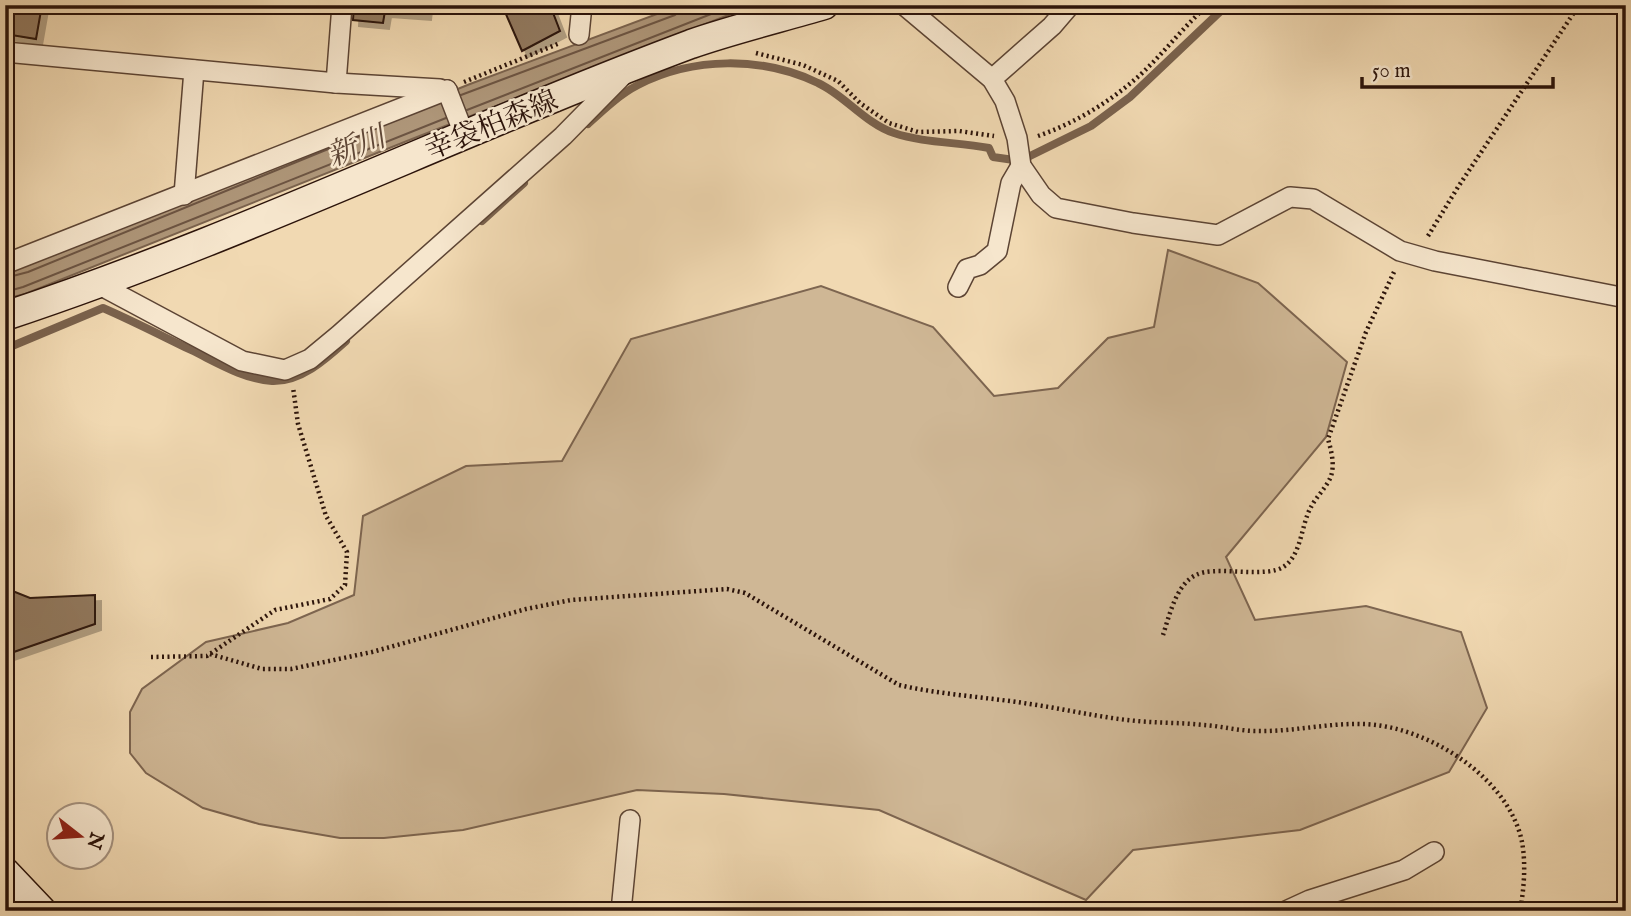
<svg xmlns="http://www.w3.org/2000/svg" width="1631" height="916" viewBox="0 0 1631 916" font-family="'IM FELL English','Noto Serif JP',serif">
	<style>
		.green { fill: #cfb795; stroke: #7d6550; stroke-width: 2 }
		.water { fill: #ae9679; stroke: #7a624d; stroke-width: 2 }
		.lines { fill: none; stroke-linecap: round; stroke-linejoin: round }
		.shore { stroke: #6c5442; stroke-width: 2 }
		.stream { stroke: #7a624d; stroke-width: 8 }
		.building { fill: #927a61; stroke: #2b130a; stroke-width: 2; filter: url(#shadow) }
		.street-casing { stroke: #5c4434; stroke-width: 22 }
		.secondary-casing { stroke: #2b130a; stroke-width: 31 }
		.path { stroke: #2b130a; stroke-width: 4.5; stroke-dasharray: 2 3.5; stroke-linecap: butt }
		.street { stroke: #f6e6cd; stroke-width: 19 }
		.secondary { stroke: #f6e6cd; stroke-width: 28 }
		.labels { text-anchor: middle; stroke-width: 5; stroke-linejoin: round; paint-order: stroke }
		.street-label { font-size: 28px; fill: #2b130a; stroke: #f6e6cd }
		.water-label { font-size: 30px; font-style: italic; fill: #5f4736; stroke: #f6e6cd }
	</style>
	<defs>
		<filter id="shadow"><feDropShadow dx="6" dy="6" stdDeviation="0" flood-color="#0004"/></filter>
	</defs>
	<rect width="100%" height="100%" fill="#f1d9b2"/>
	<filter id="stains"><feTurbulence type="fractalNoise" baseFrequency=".00286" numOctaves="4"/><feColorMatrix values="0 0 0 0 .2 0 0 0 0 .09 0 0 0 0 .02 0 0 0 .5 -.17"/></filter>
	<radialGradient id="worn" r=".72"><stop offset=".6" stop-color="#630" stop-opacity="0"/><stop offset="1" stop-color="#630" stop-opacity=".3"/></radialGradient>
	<polygon class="green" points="1168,250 1258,283 1347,362 1326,437 1226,557 1255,620 1366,606 1461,632 1487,708 1449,772 1300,830 1133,850 1086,900 879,810 724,794 637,790 463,830 384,838 340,838 259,824 203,808 146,773 130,753 130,712 142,689 206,642 288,623 354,595 363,516 466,466 562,461 631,339 821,286 933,327 994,396 1058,388 1108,338 1154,327"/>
	<polygon class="water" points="681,5 754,5 407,141 25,294 5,299 5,272 470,84"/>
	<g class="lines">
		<g class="shore">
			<polyline points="461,95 675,15 680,11 680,5"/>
			<polyline points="467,110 734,5"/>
			<polyline points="5,278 28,272 365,134"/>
			<polyline points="5,292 23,287 446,118"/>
		</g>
		<g class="stream">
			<path d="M588,124C602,111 620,94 638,85C692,57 763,56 818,83C843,94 866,124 894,133C923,143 958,142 989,148L993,157L1014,160L1030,156L1091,126L1130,97L1227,5"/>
			<polyline points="482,221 524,183"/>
			<path d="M5,349L103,308C133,321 162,336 191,350C216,362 243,379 272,381C301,382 326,359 346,341"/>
		</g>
	</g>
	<g class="building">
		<polygon points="5,5 42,5 36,39 5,34"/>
		<polygon points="354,5 426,5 425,14 385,11 383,23 353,20"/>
		<polygon points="502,5 550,5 560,31 522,51"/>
		<polygon points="5,588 30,598 95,595 95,624 5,655"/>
	</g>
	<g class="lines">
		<defs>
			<g id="street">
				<polyline points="904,5 992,79 1005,101 1017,138 1021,166 1041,195 1056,208 1133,223 1218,235 1290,197 1313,199 1400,251 1435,261 1626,298"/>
				<polyline points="579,35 582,5"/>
				<polyline points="5,52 336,83 440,89"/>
				<polyline points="992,79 1052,26 1070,5"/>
				<polyline points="336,83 342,5"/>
				<polyline points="447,90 464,134"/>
				<polyline points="184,195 194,70"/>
				<polyline points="5,264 447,90"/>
				<polyline points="98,284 242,361 285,370 310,359 339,335 563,136 625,73"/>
				<polyline points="958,287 967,269 980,265 997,251 1011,183 1021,166"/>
				<polyline points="621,911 630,820"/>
				<polyline points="1286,911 1310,900 1404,870 1434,852"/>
			</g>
			<g id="secondary">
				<path d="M5,316C238,239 461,130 691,44C734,29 780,18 824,5"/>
				<polyline points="5,872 42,911"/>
			</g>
		</defs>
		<use href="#street" class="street-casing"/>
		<use href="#secondary" class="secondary-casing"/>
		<g class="path">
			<polyline points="756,53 803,65 838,81 860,103 889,123 918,132 959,131 994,136"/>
			<polyline points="464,82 560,43"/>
			<path d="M1038,136C1075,123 1110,102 1140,75C1164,53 1183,27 1208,5"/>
			<polyline points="1428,236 1458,187 1579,5"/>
			<polyline points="5,627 12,626"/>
			<path d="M1163,635C1169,617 1176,584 1196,575C1213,566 1253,576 1276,570C1302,563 1300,526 1311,507C1316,497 1327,487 1331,476C1335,464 1331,450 1328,439L1366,332L1394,272"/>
			<path d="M210,654L262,669H291L372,652L526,609L571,600L727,589L745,593L899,685C942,695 987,697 1030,704C1071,710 1110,720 1151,722C1168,723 1186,723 1204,725C1221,726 1239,731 1256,731C1292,732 1327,723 1362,724C1426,725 1509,777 1522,842C1526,864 1524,889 1520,911"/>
			<polyline points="151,657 207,656 275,610 330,599 345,585 347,552 326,516 298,424 293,387"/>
		</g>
		<use href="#street" class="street"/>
		<use href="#secondary" class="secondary"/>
	</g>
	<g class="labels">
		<g class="street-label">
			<text transform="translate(491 124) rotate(-22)" y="10">幸袋柏森線</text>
		</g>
		<g class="water-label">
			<text transform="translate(356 146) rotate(-22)" y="10">新川</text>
		</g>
	</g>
	<rect width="1631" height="916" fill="none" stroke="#f1d9b2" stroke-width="28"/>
	<rect x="7" y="7" width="1617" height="902" fill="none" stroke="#2b130a" stroke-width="3.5"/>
	<rect x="14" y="14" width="1603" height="888" fill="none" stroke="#2b130a" stroke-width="2"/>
	<g transform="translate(80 836) rotate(107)"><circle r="33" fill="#f6e6cd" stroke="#a5927f" stroke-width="2"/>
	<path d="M0-5L12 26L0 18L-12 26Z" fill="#8f2418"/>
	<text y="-10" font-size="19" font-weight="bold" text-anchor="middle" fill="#2b130a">N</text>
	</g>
	<path d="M1362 77v10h191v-10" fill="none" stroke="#2b130a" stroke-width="3.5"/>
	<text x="1372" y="77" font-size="21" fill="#2b130a" stroke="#f6e6cd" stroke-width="5" paint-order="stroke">50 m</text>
	<rect width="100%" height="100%" filter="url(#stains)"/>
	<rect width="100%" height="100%" fill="url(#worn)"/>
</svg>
